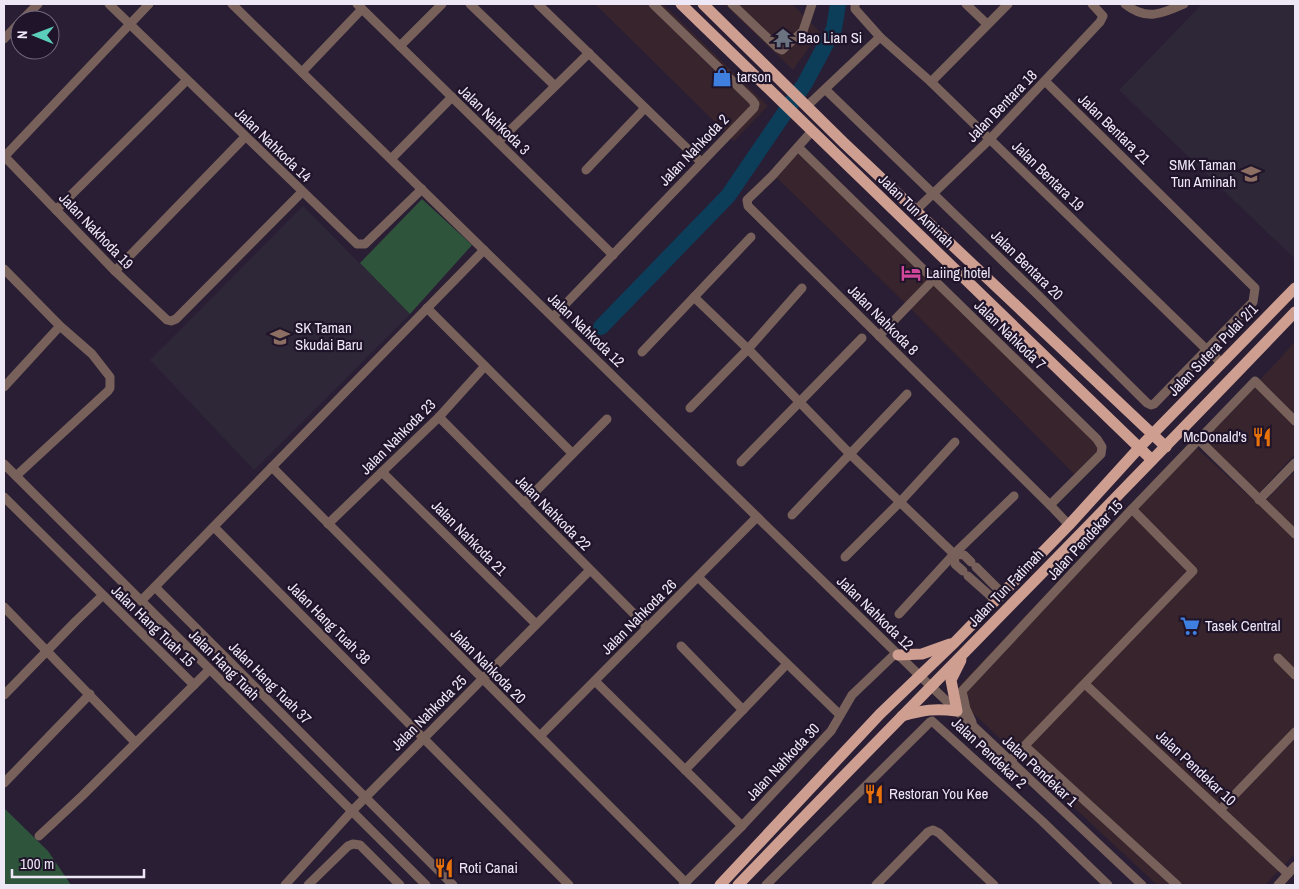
<svg xmlns="http://www.w3.org/2000/svg" width="1299" height="889" viewBox="0 0 1299 889" font-family="'Archivo Narrow',sans-serif">
	<style>
		.commercial { fill: #37242c }
		.education { fill: #2e2737 }
		.green { fill: #2f543c }
		.lines { fill: none; stroke-linecap: round; stroke-linejoin: round }
		.river { stroke: #0c3e5a; stroke-width: 16 }
		.minor { stroke: #78615a; stroke-width: 9 }
		.major { stroke: #ce9e91; stroke-width: 11 }
		.labels { text-anchor: middle; stroke-width: 4.5; stroke-linejoin: round; paint-order: stroke }
		.poi-label { font-size: 15px; fill: #eee7f6; stroke: #1f142a; text-anchor: start }
		.street-label { font-size: 15px; fill: #eee7f6; stroke: #1f142a }
	</style>
	<rect width="100%" height="100%" fill="#291e34"/>
	<g class="commercial">
		<polygon points="595,4 663,4 768,106 734,141"/>
		<polygon points="724,4 792,4 820,32 793,70"/>
		<polygon points="798,151 1094,440 1098,448 1098,452 1075,475 904,302 776,177"/>
		<polygon points="1295,342 1295,454 1258,494 1204,440"/>
		<polygon points="1190,442 1260,506 1295,471 1295,854 1265,885 1157,885 959,700 960,685"/>
	</g>
	<g class="education">
		<polygon points="1202,4 1295,4 1295,259 1119,90"/>
		<polygon points="303,206 410,314 254,470 150,360"/>
	</g>
	<g class="green">
		<polygon points="422,199 472,245 410,314 360,263"/>
		<polygon points="4,808 48,851 71,885 4,885"/>
	</g>
	<g class="lines">
		<polyline class="river" points="601,327 728,196 805,83 834,29 838,4"/>
		<g class="minor">
			<polyline points="109,4 357,244 365,244 422,189"/>
			<polyline points="232,4 920,676 1142,885"/>
			<polyline points="357,4 613,255"/>
			<polyline points="470,4 555,86"/>
			<polyline points="538,4 701,162"/>
			<polyline points="732,4 778,48 782,50 803,31 812,4"/>
			<polyline points="855,4 855,9 880,37 931,82 1206,349 1222,363"/>
			<polyline points="966,4 987,24"/>
			<path d="M1125,4C1146,21 1162,14 1184,4"/>
			<polyline points="22,20 38,4"/>
			<polyline points="4,39 20,22"/>
			<polyline points="400,46 442,4"/>
			<polyline points="302,72 362,9"/>
			<polyline points="931,82 1008,4"/>
			<polyline points="826,90 1038,295 1147,403 1151,405 1154,404 1253,302 1255,288 1045,81"/>
			<polyline points="807,106 880,37"/>
			<polyline points="812,131 772,176 747,200 748,206 1050,505 1069,525"/>
			<polyline points="498,142 589,53"/>
			<polyline points="798,147 1097,439 1102,447 1101,454 1050,505"/>
			<polyline points="4,156 115,271 167,320 171,321 176,319 302,192"/>
			<polyline points="4,157 149,4"/>
			<polyline points="391,159 452,97"/>
			<polyline points="586,170 645,108"/>
			<polyline points="56,210 187,80"/>
			<polyline points="916,210 990,139 1100,22 1103,16 1092,4"/>
			<polyline points="4,269 60,326 92,354 110,377 110,388 108,391 16,476"/>
			<polyline points="115,271 245,137"/>
			<polyline points="694,297 748,349 850,454 954,554 955,564 963,571"/>
			<polyline points="427,308 572,453"/>
			<polyline points="553,317 754,108 755,104 752,100 653,4"/>
			<polyline points="879,336 933,280"/>
			<polyline points="642,352 751,237"/>
			<polyline points="4,387 60,326"/>
			<polyline points="690,408 748,349 802,288"/>
			<polyline points="439,417 647,627"/>
			<polyline points="1199,440 1295,534"/>
			<polyline points="741,462 862,338"/>
			<polyline points="4,464 426,885"/>
			<polyline points="272,467 686,883"/>
			<polyline points="382,472 536,624"/>
			<polyline points="4,497 194,685"/>
			<polyline points="1259,500 1295,463"/>
			<polyline points="524,503 607,419"/>
			<polyline points="792,515 907,394"/>
			<polyline points="328,524 439,417 485,366"/>
			<polyline points="214,527 569,885"/>
			<polyline points="954,554 964,555 971,562"/>
			<polyline points="845,557 901,501 955,442"/>
			<polyline points="976,567 1002,593"/>
			<polyline points="968,576 995,600"/>
			<polyline points="698,577 840,715"/>
			<polyline points="155,587 453,885"/>
			<polyline points="141,601 484,250"/>
			<polyline points="4,607 135,742"/>
			<polyline points="899,614 954,554 1014,496"/>
			<polyline points="681,646 743,710"/>
			<polyline points="1278,658 1295,675"/>
			<polyline points="595,681 742,826"/>
			<polyline points="1085,684 1288,874"/>
			<polyline points="4,695 76,621 102,596"/>
			<polyline points="972,722 966,709 962,691 1132,509 1255,381 1295,421"/>
			<polyline points="540,736 757,517"/>
			<polyline points="1025,746 1177,885"/>
			<polyline points="1010,761 1193,571 1132,509"/>
			<polyline points="685,770 787,664"/>
			<polyline points="4,783 90,694"/>
			<polyline points="1220,810 1295,732"/>
			<polyline points="39,836 82,796 209,670"/>
			<polyline points="285,885 351,812 590,570"/>
			<polyline points="308,885 348,846 353,844 360,845 400,885"/>
			<polyline points="683,885 742,826 831,731 852,695 896,653"/>
			<polyline points="766,885 930,722 932,721 1042,821 1108,885"/>
			<polyline points="876,885 928,832 933,830 939,833 994,885"/>
			<polyline points="1278,885 1295,866"/>
		</g>
		<g class="major">
			<polyline points="681,4 1152,460"/>
			<polyline points="703,4 844,143 1166,447"/>
			<polyline points="898,655 922,654 950,644"/>
			<path d="M902,716C924,710 934,708 957,711L951,680L961,660"/>
			<polyline points="720,885 880,714 955,642 1069,525 1139,448 1295,288"/>
			<path d="M738,885C923,693 1111,505 1295,312"/>
		</g>
	</g>
	<defs>
		<symbol id="temple-bare" viewBox="-9 -9 18 18"><path d="M0-6L5-2H3V0L6.5 2.5H4V6H1.5V3h-3V6H-4V2.5H-6.5L-3 0V-2H-5Z" fill="#6b7280" stroke="#1f142a" stroke-width="2.5" paint-order="stroke"/></symbol>
		<symbol id="shop-bare" viewBox="-9 -9 18 18"><path d="M-5-2.5h2.3a2.7 3.5 0 0 1 5.4 0H5L5.5 6h-11ZM-1.5-2.5h3a1.5 2.3 0 0 0-3 0Z" fill="#3f7fe0" stroke="#1f142a" stroke-width="2.5" paint-order="stroke"/></symbol>
		<symbol id="school-bare" viewBox="-9 -9 18 18"><path d="M0-5L7-2L0 1L-7-2ZM-4 1L0 2.5L4 1V4Q0 6-4 4Z" fill="#8d6e63" stroke="#1f142a" stroke-width="2.5" paint-order="stroke"/></symbol>
		<symbol id="hotel-bare" viewBox="-9 -9 18 18"><path d="M-6-4.5h1.5V1H6V5H4.5V3h-9V5H-6ZM-4 0a1.8 1.8 0 1 1 3.6 0ZM.5 0V-2.5h3Q6-2.5 6 0Z" fill="#d1479c" stroke="#1f142a" stroke-width="2.5" paint-order="stroke"/></symbol>
		<symbol id="restaurant-bare" viewBox="-9 -9 18 18"><path d="M-5-6h1v4h1v-4h1v4h1v-4h1v5L-1.5 .5V6h-2V.5L-5-1ZM5-6V6H3V1.5H1.5Q1.5-4 5-6Z" fill="#e8710a" stroke="#1f142a" stroke-width="2.5" paint-order="stroke"/></symbol>
		<symbol id="supermarket-bare" viewBox="-9 -9 18 18"><path d="M-6-5.5h2.5l.6 2H6L4.5 2H-2.5L-4.4-4H-6ZM-1.5 3.2a1.3 1.3 0 1 0 .1 0ZM3 3.2a1.3 1.3 0 1 0 .1 0Z" fill="#3f7fe0" stroke="#1f142a" stroke-width="2.5" paint-order="stroke"/></symbol>
	</defs>
	<g fill-rule="evenodd">
		<use href="#temple-bare" x="769" y="24" width="28" height="28"/>
		<use href="#shop-bare" x="708" y="63" width="28" height="28"/>
		<use href="#school-bare" x="1237" y="160" width="28" height="28"/>
		<use href="#hotel-bare" x="897" y="259" width="28" height="28"/>
		<use href="#school-bare" x="266" y="323" width="28" height="28"/>
		<use href="#restaurant-bare" x="1248" y="423" width="28" height="28"/>
		<use href="#supermarket-bare" x="1176" y="612" width="28" height="28"/>
		<use href="#restaurant-bare" x="860" y="780" width="28" height="28"/>
		<use href="#restaurant-bare" x="430" y="854" width="28" height="28"/>
	</g>
	<g class="labels">
		<g class="poi-label">
			<text x="798" y="43">Bao Lian Si</text>
			<text x="737" y="82">tarson</text>
			<text x="1236" y="170" text-anchor="end">SMK Taman<tspan x="1236" dy="17">Tun Aminah</tspan></text>
			<text x="926" y="278">Laiing hotel</text>
			<text x="295" y="333">SK Taman<tspan x="295" dy="17">Skudai Baru</tspan></text>
			<text x="1247" y="442" text-anchor="end">McDonald's</text>
			<text x="1205" y="631">Tasek Central</text>
			<text x="889" y="799">Restoran You Kee</text>
			<text x="459" y="873">Roti Canai</text>
		</g>
		<g class="street-label">
			<text transform="translate(1002 106) rotate(-46)" y="5">Jalan Bentara 18</text>
			<text transform="translate(494 120) rotate(44)" y="5">Jalan Nahkoda 3</text>
			<text transform="translate(1114 129) rotate(44)" y="5">Jalan Bentara 21</text>
			<text transform="translate(273 145) rotate(44)" y="5">Jalan Nahkoda 14</text>
			<text transform="translate(694 150) rotate(-46)" y="5">Jalan Nahkoda 2</text>
			<text transform="translate(1048 176) rotate(44)" y="5">Jalan Bentara 19</text>
			<text transform="translate(916 211) rotate(44)" y="5">Jalan Tun Aminah</text>
			<text transform="translate(96 231) rotate(46)" y="5">Jalan Nakhoda 19</text>
			<text transform="translate(1027 265) rotate(44)" y="5">Jalan Bentara 20</text>
			<text transform="translate(883 320) rotate(45)" y="5">Jalan Nahkoda 8</text>
			<text transform="translate(586 330) rotate(44)" y="5">Jalan Nahkoda 12</text>
			<text transform="translate(1010 335) rotate(44)" y="5">Jalan Nahkoda 7</text>
			<text transform="translate(1213 350) rotate(-46)" y="5">Jalan Sutera Pulai 2/1</text>
			<text transform="translate(398 437) rotate(-45)" y="5">Jalan Nahkoda 23</text>
			<text transform="translate(553 513) rotate(45)" y="5">Jalan Nahkoda 22</text>
			<text transform="translate(469 538) rotate(45)" y="5">Jalan Nahkoda 21</text>
			<text transform="translate(1085 540) rotate(-47)" y="5">Jalan Pendekar 15</text>
			<text transform="translate(1006 588) rotate(-46)" y="5">Jalan Tun Fatimah</text>
			<text transform="translate(875 613) rotate(44)" y="5">Jalan Nahkoda 12</text>
			<text transform="translate(639 617) rotate(-45)" y="5">Jalan Nahkoda 26</text>
			<text transform="translate(329 623) rotate(45)" y="5">Jalan Hang Tuah 38</text>
			<text transform="translate(153 626) rotate(44)" y="5">Jalan Hang Tuah 15</text>
			<text transform="translate(224 665) rotate(45)" y="5">Jalan Hang Tuah</text>
			<text transform="translate(488 666) rotate(45)" y="5">Jalan Nahkoda 20</text>
			<text transform="translate(270 683) rotate(45)" y="5">Jalan Hang Tuah 37</text>
			<text transform="translate(429 713) rotate(-45)" y="5">Jalan Nahkoda 25</text>
			<text transform="translate(989 753) rotate(43)" y="5">Jalan Pendekar 2</text>
			<text transform="translate(783 762) rotate(-47)" y="5">Jalan Nahkoda 30</text>
			<text transform="translate(1196 768) rotate(43)" y="5">Jalan Pendekar 10</text>
			<text transform="translate(1040 771) rotate(43)" y="5">Jalan Pendekar 1</text>
		</g>
	</g>
	<rect width="1299" height="889" fill="none" stroke="#eee7f6" stroke-width="10"/>
	<g transform="translate(35 35) rotate(271)"><circle r="24" fill="#1f142a" stroke="#72687c"/>
	<path d="M0-4L9 19L0 12L-9 19Z" fill="#5bcebb"/>
	<text y="-8" font-size="14" font-weight="bold" text-anchor="middle" fill="#eee7f6">N</text>
	</g>
	<path d="M12 869v8h132v-8" fill="none" stroke="#eee7f6" stroke-width="2.5"/>
	<text x="20" y="869" font-size="15" fill="#eee7f6" stroke="#1f142a" stroke-width="4" paint-order="stroke">100 m</text>
</svg>
